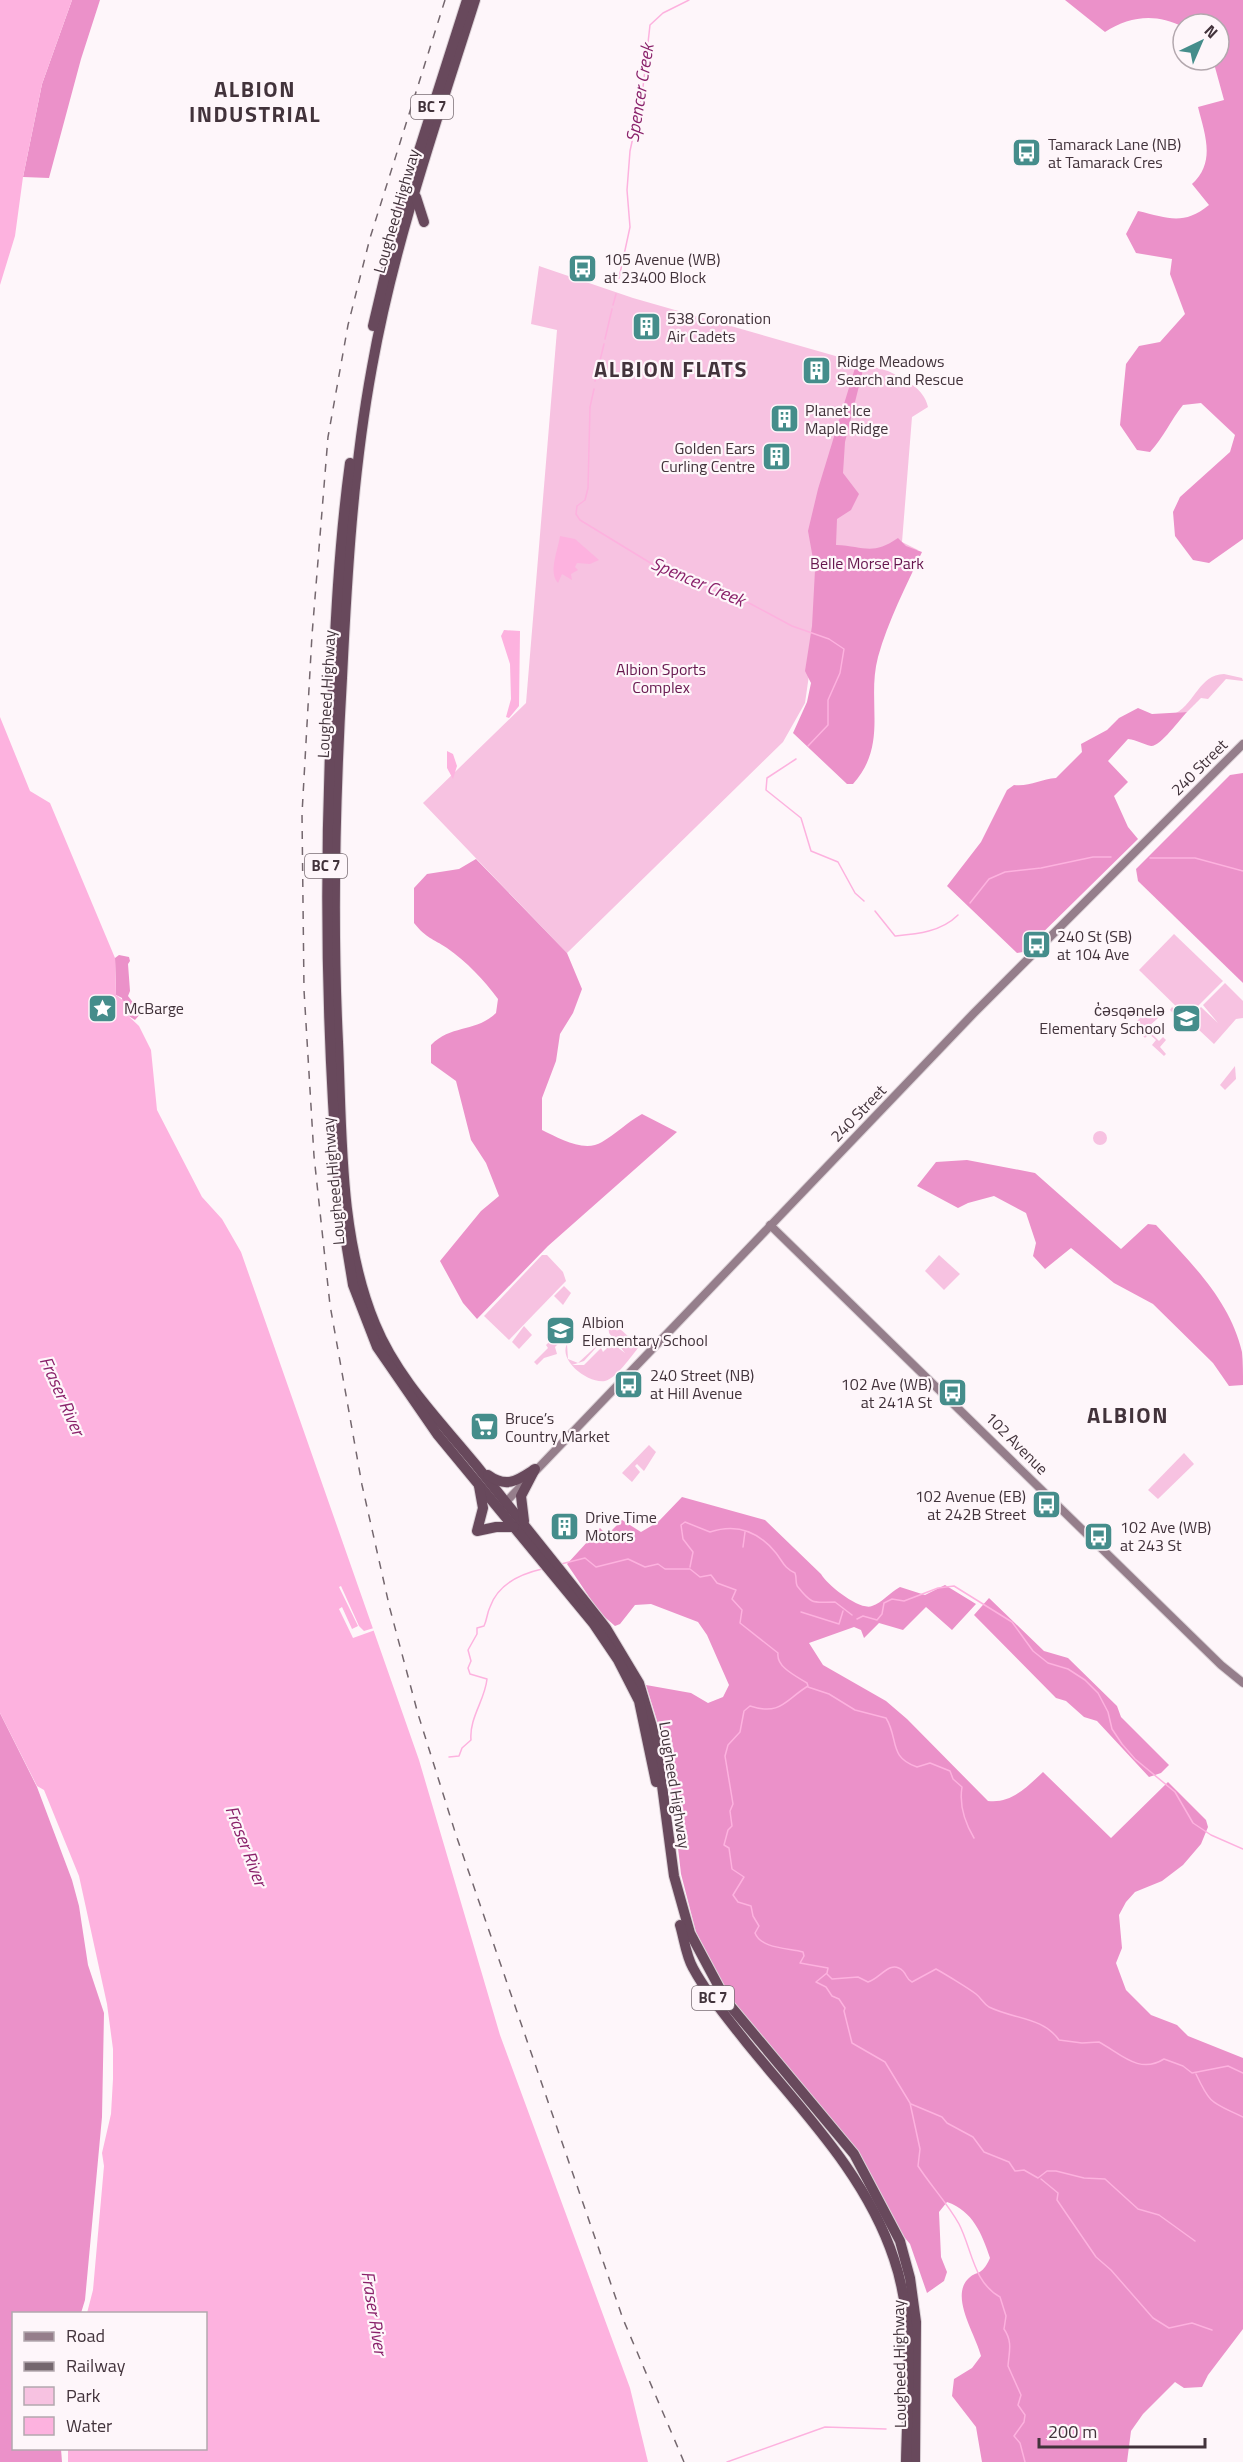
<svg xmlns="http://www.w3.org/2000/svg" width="1243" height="2462" viewBox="0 0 1243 2462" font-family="'Titillium Web',sans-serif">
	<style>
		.green { fill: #f7c2e1 }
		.forest { fill: #eb91c9 }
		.water { fill: #fdb2df }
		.pier { fill: #fef6fa }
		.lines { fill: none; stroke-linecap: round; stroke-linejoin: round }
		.stream { stroke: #fdb2df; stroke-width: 1.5 }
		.secondary-casing { stroke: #dcd3d8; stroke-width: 10 }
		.highway-casing { stroke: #dcd3d8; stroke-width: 12 }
		.secondary { stroke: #957e8b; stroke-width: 8 }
		.highway { stroke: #68495c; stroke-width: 10 }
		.rail { stroke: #74676e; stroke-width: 1.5; stroke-dasharray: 8 8; stroke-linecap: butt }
		.labels { text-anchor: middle; stroke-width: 4.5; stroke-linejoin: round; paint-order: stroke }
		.shield { fill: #fef6fa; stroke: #7a6e74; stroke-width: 1.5 }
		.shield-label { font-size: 15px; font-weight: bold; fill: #42333b }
		.poi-label { font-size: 16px; fill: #42333b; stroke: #fef6fa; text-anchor: start }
		.street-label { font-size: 16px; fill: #42333b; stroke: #fef6fa }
		.park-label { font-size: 16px; fill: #66174e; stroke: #fef6fa }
		.water-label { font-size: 18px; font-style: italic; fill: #8a226b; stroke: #fef6fa }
		.district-label { font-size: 22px; font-weight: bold; letter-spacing: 1.5px; fill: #42333b; stroke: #fef6fa }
	</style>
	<rect width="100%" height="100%" fill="#fef6fa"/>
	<g class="green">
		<path d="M539,266L633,298L888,371C904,379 924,388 928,407L912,417L902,542L918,550L820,598L805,703L783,742L567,953L423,803L526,703L557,330L531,324Z"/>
		<path d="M1224,674L1242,678L1243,681L1226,679L1208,699L1201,698L1187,712L1176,713C1195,703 1199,675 1224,674Z"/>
		<polygon points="1174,934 1223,981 1187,1017 1139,970"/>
		<polygon points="1225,983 1243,1001 1243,1018 1236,1019 1214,1044 1198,1029 1190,1030 1170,1010 1172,1007 1187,1021 1201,1007 1218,1023 1203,1005"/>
		<polygon points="1154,1004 1166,1011 1139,1035 1131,1029 1133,1025"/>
		<polygon points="1154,1026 1151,1033 1159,1041 1163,1037 1166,1040 1160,1047 1166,1054 1164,1056 1152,1045 1156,1040 1149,1034 1145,1038 1143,1036"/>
		<polygon points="1235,1066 1236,1079 1225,1090 1220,1085"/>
		<circle cx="1100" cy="1138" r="7"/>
		<polygon points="542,1255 547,1255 563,1272 566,1281 509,1340 484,1316"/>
		<polygon points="939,1255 960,1274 944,1290 925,1271"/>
		<polygon points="564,1286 571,1293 563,1305 554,1296"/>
		<path d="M610,1319L639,1347C631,1356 617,1378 605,1381C589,1384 558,1361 567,1344L568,1359L578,1363L603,1340L584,1361L572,1365H584L601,1348L603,1352L612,1343L625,1353L609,1333L608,1322Z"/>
		<polygon points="524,1326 532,1335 519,1349 512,1342"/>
		<polygon points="561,1337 563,1339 555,1347 557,1354 544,1358 537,1365 534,1362 548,1348 546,1345 552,1339 556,1342"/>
		<polygon points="649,1445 656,1452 644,1471 637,1464 635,1466 640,1472 632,1482 622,1473"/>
		<polygon points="1184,1453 1194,1464 1158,1499 1148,1490"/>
	</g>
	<g class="forest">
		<polygon points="72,0 100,0 81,59 49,178 23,177 42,84"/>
		<path d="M1065,0H1243V539L1209,563L1193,560L1175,536L1173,512L1180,497L1230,452L1235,435L1201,403L1183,405C1170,421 1164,437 1150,452L1137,450L1120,425L1126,364L1139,346L1160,342L1185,314L1170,274L1172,259L1136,253L1126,234L1138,211C1168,218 1183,226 1209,205L1192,184C1216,162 1205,135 1198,107L1224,100L1213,60H1219V24H1183V27C1156,13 1130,16 1105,32Z"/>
		<path d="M855,368L863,370L845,442L843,473L859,494L851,510L837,519L836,545C864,546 872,556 898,538L906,546L922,552C906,586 888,621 878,657C866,702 889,744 853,784H847L793,733L807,702L811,683L805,671L812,626L815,570L808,531L818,489Z"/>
		<path d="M1138,708L1152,714L1187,712C1180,719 1160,747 1151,746C1143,744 1137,740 1128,739L1108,761L1128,782L1114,796L1128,827L1138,839L1023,952L1017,953L947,886L981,842L1007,790L1014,785C1029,787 1041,779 1056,778L1082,752L1081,744L1107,730L1119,718Z"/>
		<polygon points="1243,773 1243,983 1138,881 1136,869 1230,775"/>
		<path d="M476,859L567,953L582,989L573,1013L560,1034L556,1061L542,1098V1130C559,1138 584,1153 602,1142C616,1134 626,1123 642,1114L677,1132L548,1246L477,1319L463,1303L440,1261L481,1211L499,1196L486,1163L471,1140L456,1081L431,1063V1045C452,1024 475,1033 496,1013L498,999C484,980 467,962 447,948C432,938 427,939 414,923V888L427,874L459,869Z"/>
		<polygon points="119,955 129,957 130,961 128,964 130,991 128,996 141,1013 135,1020 124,1013 122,998 116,995 115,958"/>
		<path d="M967,1160L1035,1173L1121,1249L1148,1224L1156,1225C1191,1263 1230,1300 1242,1352C1243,1362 1243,1374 1243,1385L1229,1386L1213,1363L1153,1304L1114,1283L1071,1248L1045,1269L1033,1256L1036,1243L1026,1213L994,1196L968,1203L958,1208L917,1186L936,1162Z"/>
		<path d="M682,1497L765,1520L821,1574C827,1585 860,1611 872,1606C882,1603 890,1592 900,1587L925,1595L945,1585L976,1604L952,1630L926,1607L903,1630L879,1623L864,1638L861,1630L854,1627L809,1643L823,1665L886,1701L907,1719L988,1801C1011,1804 1027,1787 1043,1772L1111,1838L1168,1782L1206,1820L1208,1827L1201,1844L1183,1865L1162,1881L1135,1892L1126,1902L1119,1915L1122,1948L1116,1963L1126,1990L1151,2015L1177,2025L1188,2036L1243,2058V2329L1208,2375L1202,2387L1184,2388L1175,2382L1143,2414L1131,2431L1127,2462H982L976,2427L952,2396L954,2379L972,2368L981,2356C976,2335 951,2299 967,2280C977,2269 981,2278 990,2258C982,2234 973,2211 947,2202L939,2212L941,2257L947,2272L944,2281L927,2293L910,2244L891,2221L854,2154L731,1999L696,1932L681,1874L670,1778L663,1740L646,1685L691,1693L708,1703L723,1697L729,1685L707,1635L698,1622L651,1604L635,1605L620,1624L615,1626L600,1613L567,1564L600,1528L607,1535L622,1520L641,1532L658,1522Z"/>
		<polygon points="989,1598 1044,1651 1068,1658 1117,1706 1121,1717 1169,1765 1161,1773 1149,1777 1097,1721 1084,1717 1066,1701 1056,1698 974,1615"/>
		<polygon points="0,1713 37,1787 72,1880 79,1906 88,1965 104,2013 102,2117 85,2300 81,2313 14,2314 14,2448 61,2449 62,2462 0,2462"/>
	</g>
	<g class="water">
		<polygon points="0,0 72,0 42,84 23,177 15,236 0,285"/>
		<path d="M560,536L575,539L599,560L590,564L577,563L575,567L578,570L571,574L572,580L562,574L558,583C548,572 558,550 560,536Z"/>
		<polygon points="504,630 520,631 519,706 509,718 506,717 511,699 510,664 501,636"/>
		<polygon points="0,717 30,791 50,803 115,958 116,995 124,1001 123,1011 139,1026 151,1050 157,1110 202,1197 222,1219 241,1252 419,1760 500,2035 630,2388 648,2462 68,2462 68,2449 206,2448 206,2314 87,2313 93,2290 104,2166 102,2153 111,2114 113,2079 113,2049 107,2004 79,1876 44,1790 37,1786 0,1713"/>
		<polygon points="447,751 453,754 457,766 453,779 447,768"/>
	</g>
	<polygon class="pier" points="341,1586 359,1626 364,1631 377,1627 378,1629 353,1638 339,1609 342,1607 352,1629 358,1626 339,1587"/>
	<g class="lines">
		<g class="stream">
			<polyline points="619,278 630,227 627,190 630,151 642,96 650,25 663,13 689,0"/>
			<polyline points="613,305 616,294"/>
			<polyline points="605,339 612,309"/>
			<polyline points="595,381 604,344"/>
			<polyline points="594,389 590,407 588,488 585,500 577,506 576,514 580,520 657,567 696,581 726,597 749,603 792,626 829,639 844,649 840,673 828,700 828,725 808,746"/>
			<polyline points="796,759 767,778 766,790 801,818 811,851 838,862 855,893 864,901"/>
			<polyline points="1150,858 1195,858 1243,871"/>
			<polyline points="970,903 989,879 1005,872 1041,868 1093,857 1111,857"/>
			<path d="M875,911L895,936C917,934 941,932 958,915"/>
			<polyline points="743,1547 745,1532"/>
			<path d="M561,1564L585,1558L596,1567L628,1559L645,1567L658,1564L665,1569H690L700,1577L711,1575L717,1583L736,1590L732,1599L742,1610L740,1623L778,1653C776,1667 796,1676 807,1683L808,1686C785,1700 781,1716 750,1706L744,1711L740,1732L728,1745L725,1756L733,1804L730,1811L732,1826L728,1830L724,1845L729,1848L732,1869L744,1877L733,1895L738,1902L751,1906L753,1916L759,1926L755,1933C761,1949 789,1948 803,1952L804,1956L800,1963L828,1968L827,1973L816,1982L826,1987L832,1996L839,1999L845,2008L844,2011L852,2043L885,2062L910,2103L920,2149L918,2166C931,2186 948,2204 959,2224C972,2249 973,2282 1000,2297L1006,2316L1004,2329C1013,2342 1009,2352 1008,2366L1021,2395L1018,2405L1025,2415L1024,2422L1014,2436L1020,2443L1025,2462"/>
			<path d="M690,1567L693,1552L683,1539L681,1525L685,1522L710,1532C737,1523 759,1532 776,1553C783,1562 784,1568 795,1573C797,1578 795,1584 798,1587C813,1606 814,1602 835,1602L852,1615"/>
			<polyline points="801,1612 839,1624 843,1611"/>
			<polyline points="857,1619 863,1616 877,1620 882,1614 884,1603 892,1599 904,1601 938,1588 954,1586 1012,1622 1033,1651 1048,1663 1068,1669 1085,1680 1098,1693 1108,1712 1112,1729 1122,1744 1135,1759 1175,1792 1193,1823 1211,1835 1243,1849"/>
			<path d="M808,1687L829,1694L855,1710L886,1718C899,1739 888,1757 917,1767L930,1763L950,1771L953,1779L962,1787C959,1805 964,1821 974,1838"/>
			<path d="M449,1757L459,1756L462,1748L471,1740C469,1718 485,1700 487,1679L470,1674L468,1668L471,1661L468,1650L477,1634V1628L484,1626C487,1620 487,1613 490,1607C498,1584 520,1574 542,1569"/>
			<path d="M827,1974L832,1979L858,1977L868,1982C881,1978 890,1959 903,1971C907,1975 906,1979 912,1982L936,1969C945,1974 968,1988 976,1994C981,1998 983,2003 989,2007C1013,2019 1043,2017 1059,2040L1082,2043L1099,2042C1120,2053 1139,2075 1164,2059L1183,2066L1192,2073L1228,2066L1243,2073"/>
			<path d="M1196,2074C1211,2106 1212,2102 1243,2117"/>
			<polyline points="911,2104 942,2117 947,2123 973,2137 984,2152 1009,2162 1015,2171 1024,2170 1038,2178 1047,2171 1056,2171 1084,2178 1105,2179 1138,2209 1159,2215 1195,2241"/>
			<polyline points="1041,2179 1058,2193 1057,2200 1096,2257 1111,2270 1153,2318 1169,2328 1192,2323 1212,2330"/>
			<polyline points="727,2462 825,2427 886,2429"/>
		</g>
		<defs>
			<g id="secondary">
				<polyline points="770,1225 1221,1665 1243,1683"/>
				<polyline points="503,1505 974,1013 1243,744"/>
			</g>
			<g id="highway">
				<path d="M475,0C437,120 394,243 372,367C353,470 347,574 342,678C335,799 332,921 338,1042C342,1135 339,1237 375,1324C397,1378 440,1421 476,1465C519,1519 563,1573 606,1628L639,1683L656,1740L674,1876L690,1933L727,2002L854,2154L900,2241L910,2278L916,2322L915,2462"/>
				<polyline points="416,197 424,222"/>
				<polyline points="373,326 401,207 467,0"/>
				<path d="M339,1190C326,1029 324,869 332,708C335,626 339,544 350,463"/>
				<polyline points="344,1230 353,1285 377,1347 437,1434 593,1623 618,1660 639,1701 656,1782"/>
				<path d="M488,1475C507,1489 518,1480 535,1469"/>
				<polyline points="479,1486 483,1508 477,1531 496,1527 514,1527"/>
				<polyline points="524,1521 521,1496 534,1471"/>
				<path d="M680,1925C684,1938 686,1956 693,1968C707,1994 728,2019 746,2042C801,2110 866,2174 894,2259C916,2323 907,2395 906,2462"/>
			</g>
		</defs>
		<use href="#secondary" class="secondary-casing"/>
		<use href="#highway" class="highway-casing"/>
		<use href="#secondary" class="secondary"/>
		<use href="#highway" class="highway"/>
		<polyline class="rail" points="445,0 370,238 348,325 328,437 312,635 302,814 304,990 314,1156 330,1305 362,1485 390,1609 418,1714 456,1835 623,2319 684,2462"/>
	</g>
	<defs>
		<symbol id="bus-square" viewBox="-11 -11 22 22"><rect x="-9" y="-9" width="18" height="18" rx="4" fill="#458d8b" stroke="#fef6fa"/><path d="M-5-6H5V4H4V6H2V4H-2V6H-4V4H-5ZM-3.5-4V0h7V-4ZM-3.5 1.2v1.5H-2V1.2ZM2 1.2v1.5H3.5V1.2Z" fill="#fff"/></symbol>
		<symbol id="building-square" viewBox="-11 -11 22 22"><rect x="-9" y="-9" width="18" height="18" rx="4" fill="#458d8b" stroke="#fef6fa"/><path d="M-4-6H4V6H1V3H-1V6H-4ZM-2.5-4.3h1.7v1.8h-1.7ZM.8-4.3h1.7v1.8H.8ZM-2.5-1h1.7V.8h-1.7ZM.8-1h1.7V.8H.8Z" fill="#fff"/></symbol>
		<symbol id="sight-square" viewBox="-11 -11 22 22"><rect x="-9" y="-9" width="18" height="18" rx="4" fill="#458d8b" stroke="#fef6fa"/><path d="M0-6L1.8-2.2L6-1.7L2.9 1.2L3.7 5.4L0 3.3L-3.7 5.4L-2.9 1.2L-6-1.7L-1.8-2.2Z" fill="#fff"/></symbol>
		<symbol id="school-square" viewBox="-11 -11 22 22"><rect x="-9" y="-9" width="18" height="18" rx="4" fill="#458d8b" stroke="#fef6fa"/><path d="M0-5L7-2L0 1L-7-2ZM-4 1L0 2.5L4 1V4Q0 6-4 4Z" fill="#fff"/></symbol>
		<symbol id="supermarket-square" viewBox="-11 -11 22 22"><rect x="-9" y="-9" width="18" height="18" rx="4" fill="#458d8b" stroke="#fef6fa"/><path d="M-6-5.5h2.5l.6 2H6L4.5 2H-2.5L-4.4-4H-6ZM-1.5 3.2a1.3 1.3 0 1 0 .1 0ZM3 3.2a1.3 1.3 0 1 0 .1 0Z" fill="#fff"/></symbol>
	</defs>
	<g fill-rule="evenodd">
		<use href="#bus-square" x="1010" y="136" width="33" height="33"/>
		<use href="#bus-square" x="566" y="252" width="33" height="33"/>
		<use href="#building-square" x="630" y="310" width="33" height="33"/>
		<use href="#building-square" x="800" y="354" width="33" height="33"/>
		<use href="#building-square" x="768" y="402" width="33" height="33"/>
		<use href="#building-square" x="760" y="440" width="33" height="33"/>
		<use href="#bus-square" x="1020" y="928" width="33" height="33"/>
		<use href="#sight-square" x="86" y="992" width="33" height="33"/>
		<use href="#school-square" x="1170" y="1002" width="33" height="33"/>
		<use href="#school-square" x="544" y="1314" width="33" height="33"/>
		<use href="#bus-square" x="612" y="1368" width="33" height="33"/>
		<use href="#bus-square" x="936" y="1376" width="33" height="33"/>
		<use href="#supermarket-square" x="468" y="1410" width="33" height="33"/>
		<use href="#bus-square" x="1030" y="1488" width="33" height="33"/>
		<use href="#building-square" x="548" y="1510" width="33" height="33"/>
		<use href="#bus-square" x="1082" y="1520" width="33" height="33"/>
	</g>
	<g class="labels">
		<g class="shield">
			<rect x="411" y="95" width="42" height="24" rx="4.5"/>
			<rect x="305" y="854" width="42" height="24" rx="4.5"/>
			<rect x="692" y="1986" width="42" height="24" rx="4.5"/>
		</g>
		<g class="shield-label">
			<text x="432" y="112">BC 7</text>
			<text x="326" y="871">BC 7</text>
			<text x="713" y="2003">BC 7</text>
		</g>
		<g class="poi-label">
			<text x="1048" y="150">Tamarack Lane (NB)<tspan x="1048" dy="18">at Tamarack Cres</tspan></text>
			<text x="604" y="265">105 Avenue (WB)<tspan x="604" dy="18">at 23400 Block</tspan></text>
			<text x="667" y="324">538 Coronation<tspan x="667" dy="18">Air Cadets</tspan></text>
			<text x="837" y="367">Ridge Meadows<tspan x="837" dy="18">Search and Rescue</tspan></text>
			<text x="805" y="416">Planet Ice<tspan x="805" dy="18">Maple Ridge</tspan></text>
			<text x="755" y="454" text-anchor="end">Golden Ears<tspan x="755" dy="18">Curling Centre</tspan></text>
			<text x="1057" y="942">240 St (SB)<tspan x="1057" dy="18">at 104 Ave</tspan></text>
			<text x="124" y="1014">McBarge</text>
			<text x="1165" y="1016" text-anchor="end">c̓əsqənelə<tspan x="1165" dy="18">Elementary School</tspan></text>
			<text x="582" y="1328">Albion<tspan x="582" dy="18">Elementary School</tspan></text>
			<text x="650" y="1381">240 Street (NB)<tspan x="650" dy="18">at Hill Avenue</tspan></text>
			<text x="932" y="1390" text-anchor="end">102 Ave (WB)<tspan x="932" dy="18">at 241A St</tspan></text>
			<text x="505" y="1424">Bruce’s<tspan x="505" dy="18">Country Market</tspan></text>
			<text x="1026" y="1502" text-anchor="end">102 Avenue (EB)<tspan x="1026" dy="18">at 242B Street</tspan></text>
			<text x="585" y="1523">Drive Time<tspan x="585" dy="18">Motors</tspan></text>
			<text x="1120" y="1533">102 Ave (WB)<tspan x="1120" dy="18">at 243 St</tspan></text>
		</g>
		<g class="street-label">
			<text transform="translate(396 211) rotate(-74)" y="6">Lougheed Highway</text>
			<text transform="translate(326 694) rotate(-87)" y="6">Lougheed Highway</text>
			<text transform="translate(1199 767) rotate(-45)" y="6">240 Street</text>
			<text transform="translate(858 1113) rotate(-46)" y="6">240 Street</text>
			<text transform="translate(333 1181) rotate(-95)" y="6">Lougheed Highway</text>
			<text transform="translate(1017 1443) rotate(45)" y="6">102 Avenue</text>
			<text transform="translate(675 1785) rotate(81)" y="6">Lougheed Highway</text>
			<text transform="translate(899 2364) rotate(-91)" y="6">Lougheed Highway</text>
		</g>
		<g class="park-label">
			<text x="867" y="569">Belle Morse Park</text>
			<text x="661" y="675">Albion Sports<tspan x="661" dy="18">Complex</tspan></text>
		</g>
		<g class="water-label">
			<text transform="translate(640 93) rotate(-81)" y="6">Spencer Creek</text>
			<text transform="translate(698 582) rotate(23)" y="6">Spencer Creek</text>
			<text transform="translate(62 1396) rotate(66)" y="6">Fraser River</text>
			<text transform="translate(246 1846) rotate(69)" y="6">Fraser River</text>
			<text transform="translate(374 2313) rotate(81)" y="6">Fraser River</text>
		</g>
		<g class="district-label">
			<text x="255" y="97">ALBION<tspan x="255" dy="25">INDUSTRIAL</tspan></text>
			<text x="671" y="377">ALBION FLATS</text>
			<text x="1128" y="1423">ALBION</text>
		</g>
	</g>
	<rect x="12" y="2312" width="195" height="138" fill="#fef6fa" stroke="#b3a8ae" stroke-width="1.5"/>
	<rect x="24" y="2332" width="30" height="9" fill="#957e8b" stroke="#b3a8ae" stroke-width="1.5"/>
	<text x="66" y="2342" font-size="18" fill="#42333b">Road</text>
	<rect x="24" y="2362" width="30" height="9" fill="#74676e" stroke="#b3a8ae" stroke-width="1.5"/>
	<text x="66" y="2372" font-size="18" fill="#42333b">Railway</text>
	<rect x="24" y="2387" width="30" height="18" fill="#f7c2e1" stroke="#b3a8ae" stroke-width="1.5"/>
	<text x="66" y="2402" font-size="18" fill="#42333b">Park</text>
	<rect x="24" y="2417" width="30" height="18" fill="#fdb2df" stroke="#b3a8ae" stroke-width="1.5"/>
	<text x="66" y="2432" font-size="18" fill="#42333b">Water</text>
	<g transform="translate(1201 42) rotate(44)"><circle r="28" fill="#fef6fa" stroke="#b3a8ae" stroke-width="1.5"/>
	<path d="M0-4.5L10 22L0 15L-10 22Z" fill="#458d8b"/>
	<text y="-9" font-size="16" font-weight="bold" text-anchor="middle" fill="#42333b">N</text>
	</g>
	<path d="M1039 2438v9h166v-9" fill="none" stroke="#42333b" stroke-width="3"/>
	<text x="1048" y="2438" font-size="18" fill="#42333b" stroke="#fef6fa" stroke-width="4.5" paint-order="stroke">200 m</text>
</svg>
